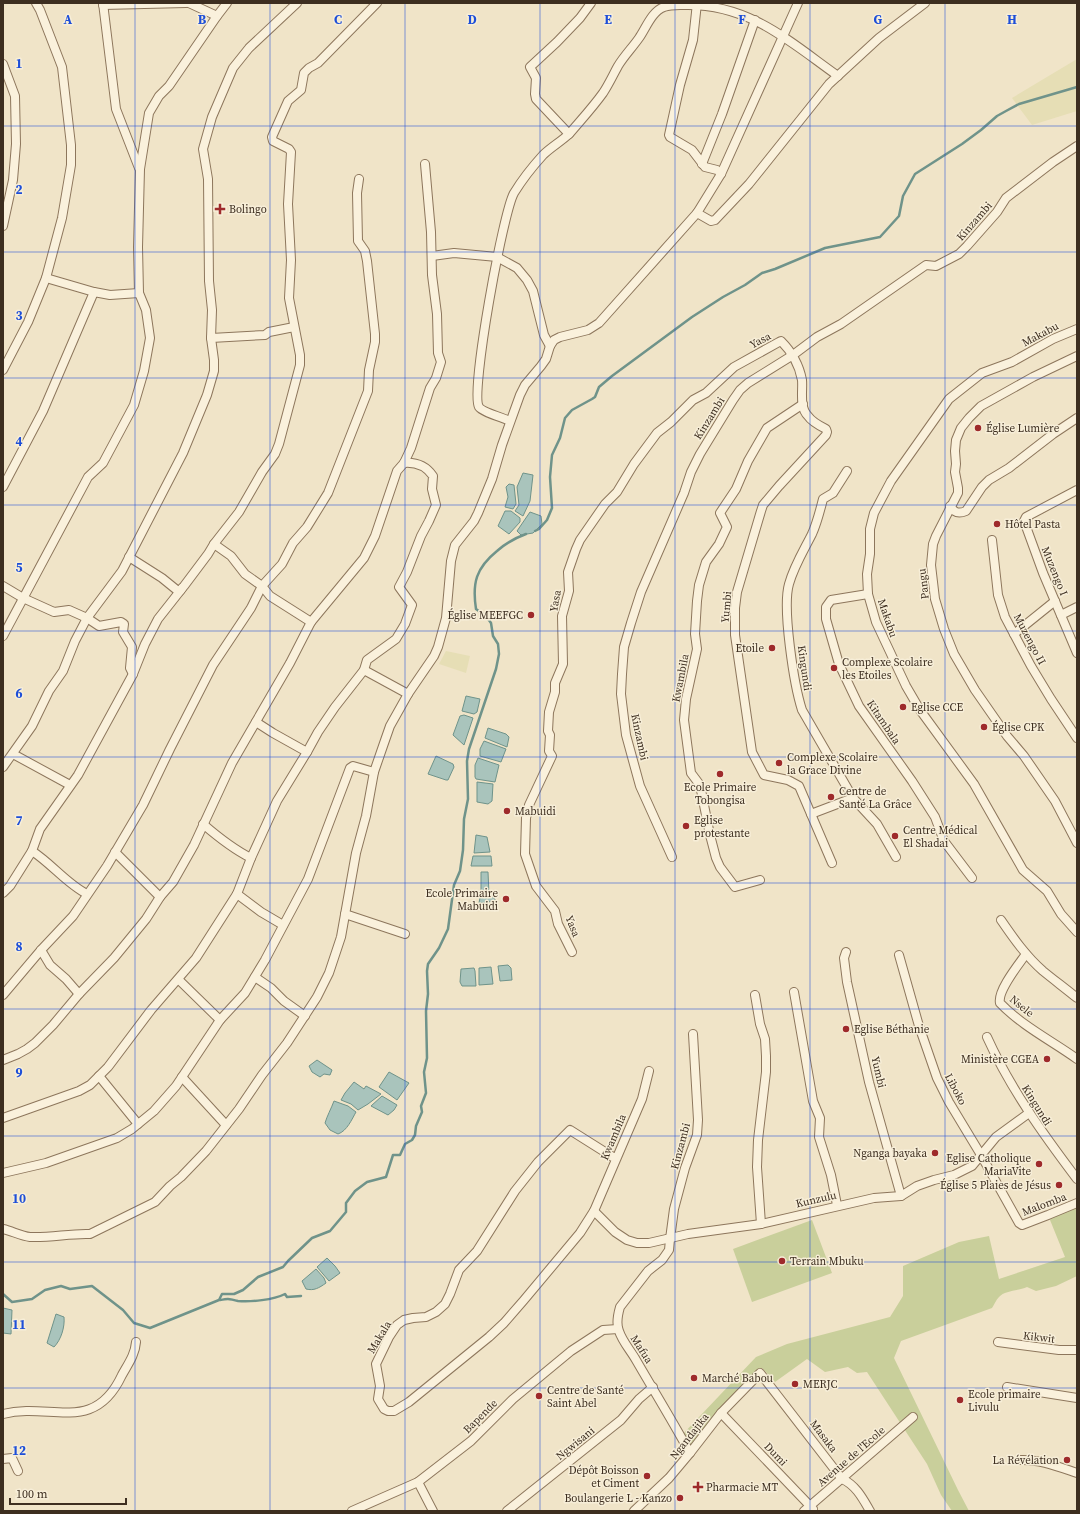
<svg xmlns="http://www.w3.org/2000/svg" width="1080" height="1514" viewBox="0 0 1080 1514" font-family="'Source Serif 4',serif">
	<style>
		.farmland { fill: #e6deb5 }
		.green { fill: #c9cf9b }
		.water { fill: #a9c4bc; stroke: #6f938a }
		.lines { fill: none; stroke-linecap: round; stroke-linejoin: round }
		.stream { stroke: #6f938a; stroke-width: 2.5 }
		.minor-casing { stroke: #8d765c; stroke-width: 10 }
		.minor { stroke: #faf1dc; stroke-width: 8 }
		.grid { fill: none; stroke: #1d4ed8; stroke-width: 1; stroke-opacity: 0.55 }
		.poi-dot { fill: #9e2a2b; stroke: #f7eed8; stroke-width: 1.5 }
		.labels { text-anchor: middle; stroke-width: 3; stroke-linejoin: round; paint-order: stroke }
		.poi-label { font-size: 11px; fill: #3d2e20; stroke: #f7eed8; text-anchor: start }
		.street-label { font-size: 11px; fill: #3d2e20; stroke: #f7eed8 }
		.grid-label { font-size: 13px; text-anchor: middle; font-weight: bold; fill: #1d4ed8; stroke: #f7eed8; stroke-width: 3; stroke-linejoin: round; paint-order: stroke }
	</style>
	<rect width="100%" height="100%" fill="#f0e4c8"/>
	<g class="farmland">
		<polygon points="1077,59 1077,111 1032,125 1012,98"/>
		<polygon points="446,651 470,656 466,673 439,664"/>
	</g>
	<g class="green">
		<path d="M1077,1203V1276L1056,1286L1036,1291L1027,1287C1019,1291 1005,1290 999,1297C996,1300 994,1305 992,1308L901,1341L894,1358L958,1490L969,1511H952L941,1495L927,1464L867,1372L857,1373L848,1367L825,1372L807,1359L775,1382L762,1368L721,1413L690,1453L682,1435L756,1357L787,1344L890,1317L903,1296V1266L959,1242L989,1236L999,1279L1065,1257L1048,1215Z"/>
		<polygon points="812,1220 832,1273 752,1302 733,1249"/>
	</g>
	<g class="water">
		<polygon points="523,473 533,475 530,501 523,516 515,511 519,505 517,487"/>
		<polygon points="509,484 514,485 516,504 513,509 505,507 508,497 506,487"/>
		<polygon points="505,511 511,511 520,518 520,522 509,534 498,526"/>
		<polygon points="530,512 541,516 542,524 533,533 521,535 517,531"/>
		<polygon points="466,696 480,699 477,712 474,714 462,711"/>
		<polygon points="464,715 473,718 464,745 453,735 460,716"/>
		<polygon points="488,728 506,734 509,737 507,747 485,738"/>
		<polygon points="484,741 506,749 501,762 480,756 480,749"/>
		<polygon points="436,756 453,764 454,767 448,780 446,780 428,774"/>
		<polygon points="478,758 499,765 495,782 476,779 475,777 475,765"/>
		<polygon points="477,782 493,784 492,801 488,804 477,802"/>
		<polygon points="476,835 487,837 490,852 474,853"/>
		<polygon points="473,856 491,856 492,866 471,866"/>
		<polygon points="481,872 488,872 489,894 495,899 495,901 479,903 481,892"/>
		<polygon points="508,965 511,968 512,980 500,981 498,966"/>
		<polygon points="491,967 493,984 479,985 479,968"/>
		<polygon points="474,968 475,971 476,986 462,986 460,982 461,969"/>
		<polygon points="317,1060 332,1070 330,1075 324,1074 320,1077 312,1072 309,1066"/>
		<polygon points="389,1072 409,1083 397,1100 379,1087"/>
		<polygon points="354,1082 364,1089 366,1086 381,1094 368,1104 358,1110 351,1104 341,1100 345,1093"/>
		<polygon points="382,1096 397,1105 394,1110 388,1115 371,1106"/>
		<path d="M334,1101L348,1106L356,1112C352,1119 347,1131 338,1134L330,1130L325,1123C327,1116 331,1109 334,1101Z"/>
		<polygon points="327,1258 335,1266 340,1273 329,1281 317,1267"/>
		<path d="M316,1269L324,1278L326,1283C319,1288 314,1291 306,1289L302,1281Z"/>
		<polygon points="3,1308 12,1310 11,1334 3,1333"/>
		<path d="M56,1314L64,1317C65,1327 61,1340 54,1347L47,1343Z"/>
	</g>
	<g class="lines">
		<g class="stream">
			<polyline points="535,531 539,529 547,520 552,508 550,477 552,455 560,438 565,418 572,410 592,399 595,397 599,387 612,376 692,317 723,297 745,285 762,273 775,269 825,248 880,237 899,216 903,196 915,174 962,144 981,130 997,116 1006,111 1019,104 1077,87"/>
			<path d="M3,1294L12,1302L32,1299L45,1290L61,1286L70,1289L92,1286L123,1310L134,1323L150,1328L219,1300L222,1294H234L243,1290L258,1277L283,1267L288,1261L312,1238L330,1231L346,1212V1203L355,1191L367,1182L386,1177L393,1155H400L405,1144L412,1140L415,1135L416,1126L422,1112L421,1106L426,1093L424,1072L427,1058L426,1011L428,994L427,971L428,964L439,948L448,929L454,885L460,871L463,850L464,819L468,799L467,761L469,749L496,669L499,654L498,644L493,636L491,623L486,616L476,609C472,583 476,568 497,551C506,543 515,538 526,534"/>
			<path d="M220,1300C231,1298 228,1299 238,1301C251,1302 273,1300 285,1294L287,1297L301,1296"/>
		</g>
		<defs>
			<g id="minor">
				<polyline points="103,3 116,109 139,168"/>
				<polyline points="189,3 217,16"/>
				<polyline points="697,3 693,40 680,85 669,135 670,137 692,150 705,167 717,170 721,174"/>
				<polyline points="103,5 186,3"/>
				<polyline points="3,64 15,96 16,144 13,180 3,226"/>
				<polyline points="569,134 536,99 535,94 536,78 530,67 557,42 580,18 591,3"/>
				<polyline points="702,164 722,114 755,20"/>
				<polyline points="697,213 711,221 715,220 749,184 829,84 879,38 925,3"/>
				<polyline points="432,256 454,253 497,257 517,268 527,280 533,291 544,335 550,346"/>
				<polyline points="46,278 94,292"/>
				<polyline points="1077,329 1053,339 1012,362 982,373 949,399 891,481 874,513 870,529 870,554 867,574 868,594 876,622 906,686 920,710 974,784 1023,870 1047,891 1061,914 1077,932"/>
				<polyline points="211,338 265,335 269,332 294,327"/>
				<polyline points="1077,356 1033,377 981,406 969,418 961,428 956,440 955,451 956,464 955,472 958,488 958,493 936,536 933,544 931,565 935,599 944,629 954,654 975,690 1007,736 1024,756 1055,801 1077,843"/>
				<polyline points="3,370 28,322 46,278 62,218 71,165 71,145 62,67 40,10 36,3"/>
				<path d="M510,421C504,418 482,412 479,407C470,393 503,212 514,193C522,180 533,166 543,155C551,147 562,141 570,133C581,120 593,107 603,93C609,84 613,75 618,66C624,56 632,48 639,38C646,28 652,11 664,7C671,4 681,5 688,5C751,5 790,42 838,76"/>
				<path d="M847,471L833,493L823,499C820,511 817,523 812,534C804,550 794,566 789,584C782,608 794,685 802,710L853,798L877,824L896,857"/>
				<polyline points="3,487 43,411 94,292 110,295 139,293"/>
				<polyline points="1077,490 1026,517 1024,521 1043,573 1077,653"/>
				<path d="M950,506C954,513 959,514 966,511L982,487L989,480L1009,468L1053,434L1077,418"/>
				<polyline points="992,540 998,595 1005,617 1031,666 1051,699 1077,738"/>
				<polyline points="214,544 231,556 245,574 262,586 270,596 311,622"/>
				<polyline points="129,557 162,578 178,591 180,591 182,588"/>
				<polyline points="3,586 23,598 54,612 69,610 87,618 99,626 121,622 124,624 123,632 132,647 130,668 133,674"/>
				<polyline points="868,594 831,600 826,607 826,619 839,664 859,706 912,781 935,817 944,841 972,878"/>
				<polyline points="1061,615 1077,607"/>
				<polyline points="1014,634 1055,601"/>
				<polyline points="3,636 88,477 103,463 134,405 144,371 150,338 146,310 139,293 138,247 140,169 149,113 159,96 169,86 217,16 227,3"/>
				<polyline points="364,670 408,694"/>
				<polyline points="256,722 273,733 307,752"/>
				<polyline points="13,754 70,785"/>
				<polyline points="3,767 32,726 49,691 63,671 75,641 87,618 122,571 183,453 207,395 214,371 214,360 211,338 212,310 209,281 208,179 203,149 212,117 233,68 249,48 297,3"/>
				<polyline points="811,814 853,798"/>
				<path d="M203,824C218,837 233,849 251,858"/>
				<path d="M32,851C52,864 67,884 87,894"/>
				<polyline points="115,852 160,897"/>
				<polyline points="672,857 640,786 626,735 621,694 622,674 624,647 631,623 641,592 684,493 691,472 700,454 733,400 740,390 748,383 793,355 817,337 841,324 926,265 936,266 959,254 967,246 997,212 1006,198 1053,162 1077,146"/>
				<polyline points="760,880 735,887 720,867 716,858 710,835 700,785 691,773 684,720 686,699 697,649 695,634 697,601 699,585 706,562 719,544 727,527 720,513 736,489 748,461 767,428 803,404"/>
				<polyline points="3,893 10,886 32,851 40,829 78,775 133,674 145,644 158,619 184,586 208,554 214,544 239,512 262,472 275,454 279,444 300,365 300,355 289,298 291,260 288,204 291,152 289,149 273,141 272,137 288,101 301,90 304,73 309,68 318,63 377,3"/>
				<polyline points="237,894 261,912 283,925"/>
				<polyline points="345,914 405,934"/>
				<path d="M1001,920C1014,939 1026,956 1043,971C1054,980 1066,989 1077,998"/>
				<polyline points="41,950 50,965 66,979 79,994"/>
				<path d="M572,952L558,924L555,911L536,886L525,854L526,818L529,805L552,756L549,751L550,735L548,731L549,712L555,692V683L563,664L562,616L569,591L568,572L576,549L580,540L605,504L617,492L634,464L657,433L671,422L693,400L706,393L734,367L779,342L781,341C792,352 799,364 802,380C803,391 799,407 808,416C812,422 820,426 826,429L827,432L826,435L779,486L763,505L761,511L737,592L735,608V635L752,752L764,775L788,780L799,786L832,863"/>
				<polyline points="846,952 844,958 847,982 869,1082 901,1196"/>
				<path d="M1026,954C1019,964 997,991 1000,1003C1022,1026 1052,1041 1077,1059"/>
				<polyline points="899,955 919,1026 937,1078 949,1102 981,1155 1019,1223 1022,1225 1048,1215 1077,1203"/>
				<polyline points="255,977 271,988 284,1001 305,1016"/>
				<polyline points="179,980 220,1020"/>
				<polyline points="794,992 813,1101 820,1118 819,1137 831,1175 837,1205"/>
				<polyline points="3,995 41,950 73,916 107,866 143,805 170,749 213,665 251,608 262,586 282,564 293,543 307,527 328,493 368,391 369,370 375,342 375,334 367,261 365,251 358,241 357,193 359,179"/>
				<polyline points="755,995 760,1024 765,1039 766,1056 766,1072 758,1140 757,1167 761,1224"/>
				<path d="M987,1037C1010,1088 1043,1134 1077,1179"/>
				<polyline points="3,1060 18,1054 27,1049 35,1043 53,1025 79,994 114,958 146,919 160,897 173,882 194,845 232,763 290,663 311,622 364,558 375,536 397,471 404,463 411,448 430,388 436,378 441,362 438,353 437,314 432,275 431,232 425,164"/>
				<polyline points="99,1076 138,1124"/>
				<polyline points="182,1077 226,1125"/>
				<path d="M3,1118L79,1091L90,1085L108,1067L151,1010L196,958L237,894L251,858L277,801L307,752L318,732L335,707L364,670L367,660L396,639L405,624L412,605L399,587L407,572L421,536L429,521L436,505L432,489L433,476C426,466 416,462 404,463"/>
				<polyline points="616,1159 570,1130 538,1162 515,1191 477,1251 459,1270 450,1294 445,1304 436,1312 426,1317 413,1318 404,1320 397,1325 389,1337 376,1364 380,1386 378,1399 384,1409 388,1411 394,1411 409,1402 489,1337 504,1323 524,1300 580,1233 594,1211 642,1099 649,1071"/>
				<polyline points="3,1173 46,1163 117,1138 132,1129 154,1111 176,1086 220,1020 245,993 265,960 308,879 350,768 353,766 374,772"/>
				<polyline points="594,1211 615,1232 627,1240 637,1243 649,1243 688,1234 761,1224 874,1198 901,1196 917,1186 934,1180 954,1175 972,1166 996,1137 1029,1113"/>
				<path d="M3,1229C12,1231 21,1236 30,1237C51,1238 71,1233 90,1234L155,1202L170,1186L181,1177L206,1151L239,1109L262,1075L287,1043L317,997L329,973L341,937L356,853L366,816L374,772L383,746L390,726L408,694L434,656L438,647L446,618L451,561L455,545L474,521L478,513L492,479L502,445L520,395L525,385L541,366L546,359L550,346L554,340L560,337L588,330L599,323L697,213L721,174L798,3"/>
				<polyline points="998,1342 1059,1350 1077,1350"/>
				<polyline points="1007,1387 1077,1398"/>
				<polyline points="721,1413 813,1509"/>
				<path d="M3,1414C51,1402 94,1435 122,1375C128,1364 135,1355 136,1342"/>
				<path d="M690,1453C673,1422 654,1391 636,1360C631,1351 622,1341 619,1331C616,1324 618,1314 620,1307L648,1271L662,1260L669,1250L670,1239L674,1209L685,1168L697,1135L698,1120L693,1034"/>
				<polyline points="3,1459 12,1458 18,1471"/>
				<path d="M1020,1460C1039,1459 1059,1467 1077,1473"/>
				<polyline points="418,1482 433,1511"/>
				<polyline points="352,1511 418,1482 471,1441 513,1399 571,1351 603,1330 618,1329"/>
				<polyline points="507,1511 621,1420 639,1399 653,1387"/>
				<path d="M634,1511L669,1478L690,1453L721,1413L760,1373L842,1479C856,1485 863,1499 870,1511"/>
				<polyline points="804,1511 913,1417"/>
			</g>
		</defs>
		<use href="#minor" class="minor-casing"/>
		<use href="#minor" class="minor"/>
	</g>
	<path class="grid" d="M135,3V1511M270,3V1511M405,3V1511M540,3V1511M675,3V1511M810,3V1511M945,3V1511M3,126H1077M3,252H1077M3,378H1077M3,505H1077M3,631H1077M3,757H1077M3,883H1077M3,1009H1077M3,1136H1077M3,1262H1077M3,1388H1077"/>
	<g class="poi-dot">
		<path d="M218 203h4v4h4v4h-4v4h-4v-4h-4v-4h4z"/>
		<circle cx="978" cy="428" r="4"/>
		<circle cx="997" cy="524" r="4"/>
		<circle cx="531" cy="615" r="4"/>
		<circle cx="772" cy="648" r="4"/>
		<circle cx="834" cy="668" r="4"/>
		<circle cx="903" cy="707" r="4"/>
		<circle cx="984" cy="727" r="4"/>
		<circle cx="779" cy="763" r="4"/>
		<circle cx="720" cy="774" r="4"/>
		<circle cx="831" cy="797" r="4"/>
		<circle cx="507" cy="811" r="4"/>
		<circle cx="686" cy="826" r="4"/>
		<circle cx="895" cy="836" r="4"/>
		<circle cx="506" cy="899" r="4"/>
		<circle cx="846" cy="1029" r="4"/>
		<circle cx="1047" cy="1059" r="4"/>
		<circle cx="935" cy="1153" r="4"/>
		<circle cx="1039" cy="1164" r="4"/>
		<circle cx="1059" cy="1185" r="4"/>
		<circle cx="782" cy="1261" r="4"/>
		<circle cx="694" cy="1378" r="4"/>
		<circle cx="795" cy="1384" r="4"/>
		<circle cx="539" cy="1396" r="4"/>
		<circle cx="960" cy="1400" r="4"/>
		<circle cx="1067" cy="1460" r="4"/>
		<circle cx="647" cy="1476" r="4"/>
		<path d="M696 1481h4v4h4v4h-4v4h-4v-4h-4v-4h4z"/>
		<circle cx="680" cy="1498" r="4"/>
	</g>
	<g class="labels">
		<g class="poi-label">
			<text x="229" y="213">Bolingo</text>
			<text x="986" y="432">Église Lumière</text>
			<text x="1005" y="528">Hôtel Pasta</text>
			<text x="523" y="619" text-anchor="end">Église MEEFGC</text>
			<text x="764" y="652" text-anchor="end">Etoile</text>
			<text x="842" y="666">Complexe Scolaire<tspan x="842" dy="13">les Etoiles</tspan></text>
			<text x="911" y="711">Eglise CCE</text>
			<text x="992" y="731">Église CPK</text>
			<text x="787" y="761">Complexe Scolaire<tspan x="787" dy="13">la Grace Divine</tspan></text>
			<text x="720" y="791" text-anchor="middle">Ecole Primaire<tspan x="720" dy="13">Tobongisa</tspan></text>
			<text x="839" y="795">Centre de<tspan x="839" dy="13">Santé La Grâce</tspan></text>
			<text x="515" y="815">Mabuidi</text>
			<text x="694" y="824">Eglise<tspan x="694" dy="13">protestante</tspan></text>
			<text x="903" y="834">Centre Médical<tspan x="903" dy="13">El Shadai</tspan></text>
			<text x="498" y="897" text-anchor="end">Ecole Primaire<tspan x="498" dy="13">Mabuidi</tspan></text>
			<text x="854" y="1033">Eglise Béthanie</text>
			<text x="1039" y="1063" text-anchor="end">Ministère CGEA</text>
			<text x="927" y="1157" text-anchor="end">Nganga bayaka</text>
			<text x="1031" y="1162" text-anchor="end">Eglise Catholique<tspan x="1031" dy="13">MariaVite</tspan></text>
			<text x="1051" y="1189" text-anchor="end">Église 5 Plaies de Jésus</text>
			<text x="790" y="1265">Terrain Mbuku</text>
			<text x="702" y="1382">Marché Babou</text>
			<text x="803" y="1388">MERJC</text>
			<text x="547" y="1394">Centre de Santé<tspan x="547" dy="13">Saint Abel</tspan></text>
			<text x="968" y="1398">Ecole primaire<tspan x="968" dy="13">Livulu</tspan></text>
			<text x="1059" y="1464" text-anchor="end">La Révélation</text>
			<text x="639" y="1474" text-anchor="end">Dépôt Boisson<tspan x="639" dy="13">et Ciment</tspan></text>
			<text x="706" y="1491">Pharmacie MT</text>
			<text x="672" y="1502" text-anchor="end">Boulangerie L - Kanzo</text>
		</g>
		<g class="street-label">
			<text transform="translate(974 221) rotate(-49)" y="4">Kinzambi</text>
			<text transform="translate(1040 334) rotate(-28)" y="4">Makabu</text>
			<text transform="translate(760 340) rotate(-28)" y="4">Yasa</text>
			<text transform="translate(709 418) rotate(-58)" y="4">Kinzambi</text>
			<text transform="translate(1055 571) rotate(68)" y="4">Muzengo I</text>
			<text transform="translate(923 584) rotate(-97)" y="4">Pangu</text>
			<text transform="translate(555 601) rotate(-80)" y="4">Yasa</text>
			<text transform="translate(726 607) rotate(-85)" y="4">Yumbi</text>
			<text transform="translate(888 618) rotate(71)" y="4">Makabu</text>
			<text transform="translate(1030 639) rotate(62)" y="4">Muzengo II</text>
			<text transform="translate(805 668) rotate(82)" y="4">Kingundi</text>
			<text transform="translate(680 678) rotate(-79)" y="4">Kwambila</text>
			<text transform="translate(884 722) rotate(56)" y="4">Kitambala</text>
			<text transform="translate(640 737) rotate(78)" y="4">Kinzambi</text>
			<text transform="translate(573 926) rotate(68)" y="4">Yasa</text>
			<text transform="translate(1022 1006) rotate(39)" y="4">Nsele</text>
			<text transform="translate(879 1072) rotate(77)" y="4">Yumbi</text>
			<text transform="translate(956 1089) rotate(62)" y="4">Liboko</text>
			<text transform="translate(1037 1105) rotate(58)" y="4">Kingundi</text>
			<text transform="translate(613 1137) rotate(-67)" y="4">Kwambila</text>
			<text transform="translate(680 1146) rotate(-75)" y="4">Kinzambi</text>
			<text transform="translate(816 1199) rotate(-13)" y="4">Kunzulu</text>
			<text transform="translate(1044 1204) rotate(-21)" y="4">Malomba</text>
			<text transform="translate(379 1337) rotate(-59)" y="4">Makala</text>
			<text transform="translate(1039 1337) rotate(7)" y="4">Kikwit</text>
			<text transform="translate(642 1349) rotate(58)" y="4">Mafua</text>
			<text transform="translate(480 1416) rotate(-45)" y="4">Bapende</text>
			<text transform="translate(689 1436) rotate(-52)" y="4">Ngandajika</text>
			<text transform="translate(824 1436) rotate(53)" y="4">Masaka</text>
			<text transform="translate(575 1443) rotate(-39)" y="4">Ngwisani</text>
			<text transform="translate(776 1454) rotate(46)" y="4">Dumi</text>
			<text transform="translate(851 1456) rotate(-41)" y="4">Avenue de l'Ecole</text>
		</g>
	</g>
	<g class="grid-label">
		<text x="68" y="24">A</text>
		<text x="202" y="24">B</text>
		<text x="338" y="24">C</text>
		<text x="472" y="24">D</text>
		<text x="608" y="24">E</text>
		<text x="742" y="24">F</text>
		<text x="878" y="24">G</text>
		<text x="1012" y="24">H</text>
		<text x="19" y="68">1</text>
		<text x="19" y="194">2</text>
		<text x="19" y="320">3</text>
		<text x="19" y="446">4</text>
		<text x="19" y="572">5</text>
		<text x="19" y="698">6</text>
		<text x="19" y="825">7</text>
		<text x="19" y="951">8</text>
		<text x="19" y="1077">9</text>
		<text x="19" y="1203">10</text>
		<text x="19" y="1329">11</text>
		<text x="19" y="1455">12</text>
	</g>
	<rect width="1080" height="1514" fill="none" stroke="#3d2e20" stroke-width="8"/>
	<path d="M10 1498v6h116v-6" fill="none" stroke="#3d2e20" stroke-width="2"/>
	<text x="16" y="1498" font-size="12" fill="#3d2e20" stroke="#f7eed8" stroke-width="3" paint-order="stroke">100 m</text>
</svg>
